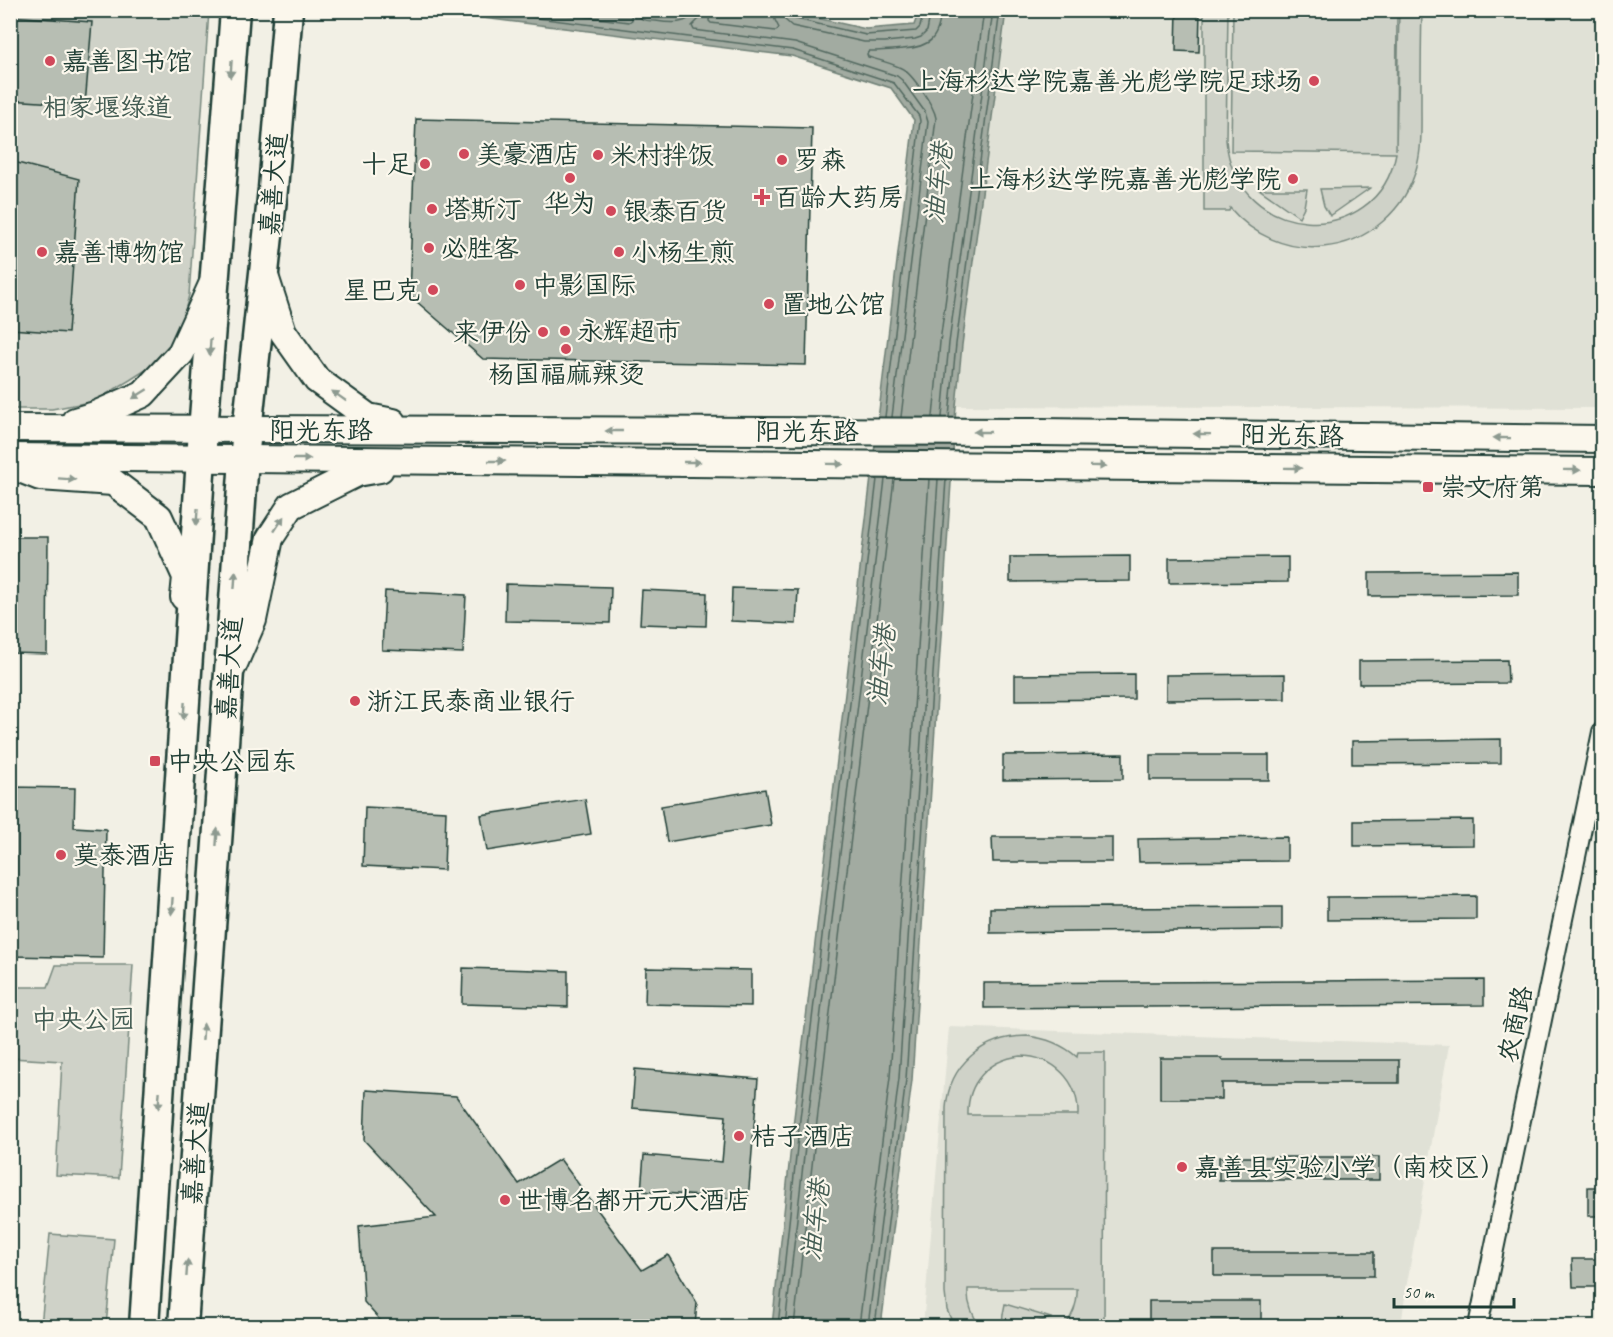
<svg xmlns="http://www.w3.org/2000/svg" width="1613" height="1337" viewBox="0 0 1613 1337" font-family="Caveat,'LXGW WenKai TC',sans-serif">
	<style>
		.built { fill: #e0e1d6 }
		.green { fill: #cfd2c8; stroke: #77887e; stroke-width: 1.5; fill-rule: evenodd }
		.water { fill: #a2aba1; stroke: #6e7f75; stroke-width: 1.5 }
		.lines { fill: none; stroke-linecap: round; stroke-linejoin: round }
		.shore { stroke: #536960; stroke-width: 1.5 }
		.building { fill: #b7beb3; stroke: #1f3d34; stroke-width: 1.5 }
		.street-casing { stroke: #1f3d34; stroke-width: 22 }
		.secondary-casing { stroke: #1f3d34; stroke-width: 30 }
		.primary-casing { stroke: #1f3d34; stroke-width: 33 }
		.street { stroke: #fbf7ec; stroke-width: 18 }
		.secondary { stroke: #fbf7ec; stroke-width: 26 }
		.primary { stroke: #fbf7ec; stroke-width: 28 }
		.oneway { fill: #8d9a90 }
		.poi-dot { fill: #d1495b; stroke: #fbf7ec; stroke-width: 2 }
		.labels { text-anchor: middle; stroke-width: 4.5; stroke-linejoin: round; paint-order: stroke }
		.poi-label { font-size: 26px; fill: #1f3d34; stroke: #fbf7ec; text-anchor: start }
		.park-label { font-size: 26px; fill: #425b52; stroke: #fbf7ec }
		.street-label { font-size: 26px; fill: #1f3d34; stroke: #fbf7ec }
		.water-label { font-size: 27px; font-style: italic; fill: #465e55; stroke: #fbf7ec }
	</style>
	<rect width="100%" height="100%" fill="#f2f0e5"/>
	<filter id="ink" filterUnits="userSpaceOnUse"><feTurbulence type="fractalNoise" baseFrequency=".0167" numOctaves="2"/><feDisplacementMap in="SourceGraphic" scale="12" xChannelSelector="R" yChannelSelector="G"/><feConvolveMatrix kernelMatrix="1 2 1 2 8 2 1 2 1" color-interpolation-filters="sRGB"/></filter>
	<g filter="url(#ink)">
		<g class="built">
			<polygon points="1006,11 1602,11 1602,408 956,406 962,345"/>
			<polygon points="949,1027 1449,1045 1406,1289 1401,1326 923,1326"/>
		</g>
		<g class="green">
			<polygon points="11,11 209,11 189,295 180,330 160,361 130,380 95,401 52,409 11,409"/>
			<path d="M1204,11H1228L1226,140C1235,243 1378,252 1396,153L1231,151L1233,11H1397L1396,150L1399,11H1422C1421,43 1421,75 1421,107C1421,126 1422,147 1417,166C1406,210 1368,243 1323,247C1287,251 1253,235 1230,208L1229,211H1204Z"/>
			<polygon points="1370,188 1330,216 1324,206 1320,189"/>
			<polygon points="1259,189 1307,189 1304,207 1299,217"/>
			<polygon points="56,965 133,965 119,1178 56,1175 62,1061 11,1058 11,987 48,987"/>
			<path d="M1027,1036C1047,1038 1062,1044 1077,1057L1078,1052H1105L1104,1326H1065C1073,1315 1078,1303 1077,1289H968C967,1304 972,1315 980,1326H954L947,1310L945,1293L946,1108C949,1064 984,1036 1027,1036ZM1020,1056C1054,1056 1079,1081 1078,1115H968C967,1083 988,1060 1020,1056Z"/>
			<polygon points="50,1234 114,1239 106,1326 41,1326"/>
			<polygon points="1005,1304 1051,1318 1022,1326 1002,1326 1003,1314"/>
		</g>
		<polygon class="water" points="625,10 672,17 697,11 790,12 866,29 914,25 919,11 1006,11 962,345 956,406 912,1080 881,1326 772,1326 794,1118 914,120 891,88 792,56 475,17 443,11"/>
		<g class="lines">
			<g class="shore">
				<polyline points="473,10 793,50 894,83 919,116 920,121 885,417"/>
				<polyline points="532,10 629,22 632,20 630,10"/>
				<path d="M638,10C638,15 638,16 642,19C645,21 652,21 656,21C668,23 691,26 693,10"/>
				<polyline points="701,10 699,19 692,26 694,30 795,43 897,76 902,80 925,112 928,122 892,417"/>
				<polyline points="710,10 709,21 711,23 776,31 779,28 775,20 774,10"/>
				<polyline points="783,10 785,20 792,26 864,42 885,42 915,39 921,37 927,31 931,10"/>
				<polyline points="790,10 791,16 796,19 866,35 916,31 920,27 924,10"/>
				<path d="M901,417L936,118C934,106 912,73 901,68C891,63 879,60 868,57L867,54L869,51C881,51 892,50 903,49C930,47 939,39 941,10"/>
				<polyline points="933,417 940,342 984,10"/>
				<polyline points="942,417 949,343 993,10"/>
				<polyline points="949,417 956,344 1000,10"/>
				<polyline points="778,1326 800,1119 877,479"/>
				<polyline points="785,1326 808,1120 885,479"/>
				<polyline points="794,1326 817,1121 894,479"/>
				<polyline points="859,1326 890,1077 929,479"/>
				<polyline points="868,1326 899,1078 938,479"/>
				<polyline points="875,1326 906,1079 946,479"/>
			</g>
		</g>
		<g class="building">
			<polygon points="1177,10 1200,10 1199,52 1176,51"/>
			<polygon points="10,16 92,22 85,105 10,100"/>
			<polygon points="416,119 812,128 806,365 483,359 409,295"/>
			<polygon points="10,161 79,179 68,333 10,329"/>
			<polygon points="10,537 48,537 47,654 10,653"/>
			<polygon points="1130,556 1130,581 1010,582 1010,557"/>
			<polygon points="1288,557 1288,582 1169,583 1169,558"/>
			<polygon points="1518,572 1518,595 1369,596 1369,573"/>
			<polygon points="506,584 611,587 610,623 505,621"/>
			<polygon points="732,588 798,590 796,624 731,621"/>
			<polygon points="642,590 707,593 706,626 640,624"/>
			<polygon points="385,591 466,595 463,653 382,650"/>
			<polygon points="1507,660 1508,683 1359,684 1359,661"/>
			<polygon points="1134,674 1134,699 1015,700 1015,675"/>
			<polygon points="1285,674 1285,699 1166,700 1166,675"/>
			<polygon points="1501,739 1501,763 1352,764 1352,741"/>
			<polygon points="1123,754 1123,779 1003,780 1003,755"/>
			<rect x="1150" y="755" width="119" height="25"/>
			<polygon points="10,787 75,788 74,827 106,829 103,958 10,956"/>
			<polygon points="765,789 771,825 667,842 661,806"/>
			<polygon points="585,799 591,834 487,851 481,815"/>
			<polygon points="365,807 446,811 444,870 363,866"/>
			<polygon points="1473,820 1473,845 1354,846 1354,821"/>
			<polygon points="992,837 1112,837 1112,862 993,862"/>
			<polygon points="1287,837 1287,861 1139,862 1138,839"/>
			<polygon points="1476,896 1476,919 1327,920 1327,897"/>
			<polygon points="1110,907 1110,908 1282,907 1282,930 990,933 990,908"/>
			<polygon points="463,968 568,971 568,1007 462,1004"/>
			<polygon points="646,968 751,970 751,1006 645,1004"/>
			<polygon points="1484,980 1484,1005 984,1008 984,983"/>
			<polygon points="1160,1058 1222,1058 1222,1060 1399,1060 1399,1083 1222,1083 1222,1099 1160,1099"/>
			<polygon points="635,1069 758,1079 748,1200 641,1191 644,1155 722,1162 726,1116 632,1108"/>
			<polygon points="366,1090 456,1096 519,1184 560,1159 642,1270 668,1255 697,1303 695,1326 385,1326 364,1302 359,1226 436,1217 364,1140"/>
			<rect x="1219" y="1157" width="160" height="23"/>
			<rect x="1588" y="1187" width="14" height="29"/>
			<rect x="1214" y="1252" width="160" height="24"/>
			<polygon points="1572,1259 1602,1259 1602,1287 1573,1287"/>
			<rect x="1149" y="1301" width="112" height="25"/>
		</g>
		<g class="lines">
			<defs>
				<polyline id="street" points="1478,1326 1602,732"/>
				<g id="secondary">
					<polyline points="264,273 283,332 317,380 368,417 393,422"/>
					<polyline points="75,421 95,415 143,394 181,353 212,285"/>
					<polyline points="10,428 1041,432 1602,439"/>
					<polyline points="10,457 1602,471"/>
					<polyline points="10,465 40,477 113,482 159,517 186,577 184,597"/>
					<polyline points="233,666 253,620 270,538 291,506 357,473 380,469"/>
				</g>
				<g id="primary">
					<polyline points="144,1326 201,458 235,10"/>
					<polyline points="183,1326 244,459 273,189 288,10"/>
				</g>
			</defs>
			<use href="#street" class="street-casing"/>
			<use href="#secondary" class="secondary-casing"/>
			<use href="#primary" class="primary-casing"/>
			<use href="#street" class="street"/>
			<use href="#secondary" class="secondary"/>
			<use href="#primary" class="primary"/>
		</g>
		<defs><path id="oneway-solid" d="M-6-.8H1V-3.2L6.5 0L1 3.2V.8H-6Z" transform="scale(1.5)"/></defs>
		<g class="oneway">
			<use href="#oneway-solid" transform="translate(231 69) rotate(94)"/>
			<use href="#oneway-solid" transform="translate(210 347) rotate(94)"/>
			<use href="#oneway-solid" transform="translate(140 394) rotate(148)"/>
			<use href="#oneway-solid" transform="translate(339 396) rotate(-145)"/>
			<use href="#oneway-solid" transform="translate(614 431) rotate(-180)"/>
			<use href="#oneway-solid" transform="translate(982 432) rotate(-180)"/>
			<use href="#oneway-solid" transform="translate(1202 434) rotate(-179)"/>
			<use href="#oneway-solid" transform="translate(1502 438) rotate(-179)"/>
			<use href="#oneway-solid" transform="translate(302 459)"/>
			<use href="#oneway-solid" transform="translate(497 461)"/>
			<use href="#oneway-solid" transform="translate(692 462)"/>
			<use href="#oneway-solid" transform="translate(835 464) rotate(1)"/>
			<use href="#oneway-solid" transform="translate(1098 466) rotate(1)"/>
			<use href="#oneway-solid" transform="translate(1293 468) rotate(1)"/>
			<use href="#oneway-solid" transform="translate(1572 470) rotate(1)"/>
			<use href="#oneway-solid" transform="translate(67 479) rotate(4)"/>
			<use href="#oneway-solid" transform="translate(197 517) rotate(94)"/>
			<use href="#oneway-solid" transform="translate(279 524) rotate(-57)"/>
			<use href="#oneway-solid" transform="translate(235 580) rotate(-86)"/>
			<use href="#oneway-solid" transform="translate(184 711) rotate(94)"/>
			<use href="#oneway-solid" transform="translate(217 837) rotate(-86)"/>
			<use href="#oneway-solid" transform="translate(172 906) rotate(94)"/>
			<use href="#oneway-solid" transform="translate(203 1032) rotate(-86)"/>
			<use href="#oneway-solid" transform="translate(159 1100) rotate(94)"/>
			<use href="#oneway-solid" transform="translate(187 1268) rotate(-86)"/>
		</g>
	</g>
	<g class="poi-dot">
		<circle cx="50" cy="61" r="6"/>
		<circle cx="1314" cy="81" r="6"/>
		<circle cx="464" cy="154" r="6"/>
		<circle cx="598" cy="155" r="6"/>
		<circle cx="782" cy="160" r="6"/>
		<circle cx="425" cy="164" r="6"/>
		<circle cx="570" cy="178" r="6"/>
		<circle cx="1293" cy="179" r="6"/>
		<path d="M759 188h6v6h6v6h-6v6h-6v-6h-6v-6h6z"/>
		<circle cx="432" cy="209" r="6"/>
		<circle cx="611" cy="211" r="6"/>
		<circle cx="429" cy="248" r="6"/>
		<circle cx="42" cy="252" r="6"/>
		<circle cx="619" cy="252" r="6"/>
		<circle cx="520" cy="285" r="6"/>
		<circle cx="433" cy="290" r="6"/>
		<circle cx="769" cy="304" r="6"/>
		<circle cx="565" cy="331" r="6"/>
		<circle cx="543" cy="332" r="6"/>
		<circle cx="566" cy="349" r="6"/>
		<rect x="1422" y="481" width="12" height="12" rx="3"/>
		<circle cx="355" cy="701" r="6"/>
		<rect x="149" y="755" width="12" height="12" rx="3"/>
		<circle cx="61" cy="855" r="6"/>
		<circle cx="739" cy="1136" r="6"/>
		<circle cx="1182" cy="1167" r="6"/>
		<circle cx="505" cy="1200" r="6"/>
	</g>
	<g class="labels">
		<g class="poi-label">
			<text x="62" y="70">嘉善图书馆</text>
			<text x="1302" y="90" text-anchor="end">上海杉达学院嘉善光彪学院足球场</text>
			<text x="476" y="163">美豪酒店</text>
			<text x="610" y="164">米村拌饭</text>
			<text x="794" y="169">罗森</text>
			<text x="413" y="173" text-anchor="end">十足</text>
			<text x="1281" y="188" text-anchor="end">上海杉达学院嘉善光彪学院</text>
			<text x="774" y="206">百龄大药房</text>
			<text x="570" y="212" text-anchor="middle">华为</text>
			<text x="444" y="218">塔斯汀</text>
			<text x="623" y="220">银泰百货</text>
			<text x="441" y="257">必胜客</text>
			<text x="54" y="261">嘉善博物馆</text>
			<text x="631" y="261">小杨生煎</text>
			<text x="532" y="294">中影国际</text>
			<text x="421" y="299" text-anchor="end">星巴克</text>
			<text x="781" y="313">置地公馆</text>
			<text x="577" y="340">永辉超市</text>
			<text x="531" y="341" text-anchor="end">来伊份</text>
			<text x="566" y="383" text-anchor="middle">杨国福麻辣烫</text>
			<text x="1440" y="496">崇文府第</text>
			<text x="367" y="710">浙江民泰商业银行</text>
			<text x="167" y="770">中央公园东</text>
			<text x="73" y="864">莫泰酒店</text>
			<text x="751" y="1145">桔子酒店</text>
			<text x="1194" y="1176">嘉善县实验小学（南校区）</text>
			<text x="517" y="1209">世博名都开元大酒店</text>
		</g>
		<g class="park-label">
			<text x="107" y="116">相家堰绿道</text>
			<text x="83" y="1028">中央公园</text>
		</g>
		<g class="street-label">
			<text transform="translate(273 184) rotate(-85)" y="9">嘉善大道</text>
			<text x="321" y="439">阳光东路</text>
			<text x="807" y="440">阳光东路</text>
			<text transform="translate(1292 435) rotate(1)" y="9">阳光东路</text>
			<text transform="translate(229 668) rotate(-86)" y="9">嘉善大道</text>
			<text transform="translate(1515 1024) rotate(-78)" y="9">农商路</text>
			<text transform="translate(195 1153) rotate(-86)" y="9">嘉善大道</text>
		</g>
		<g class="water-label">
			<text transform="translate(938 183) rotate(-83)" y="9">油车港</text>
			<text transform="translate(881 665) rotate(-83)" y="9">油车港</text>
			<text transform="translate(815 1220) rotate(-83)" y="9">油车港</text>
		</g>
	</g>
	<rect width="1613" height="1337" fill="none" stroke="#fbf7ec" stroke-width="36"/>
	<rect x="18" y="18" width="1577" height="1301" fill="none" stroke="#1f3d34" stroke-width="2" filter="url(#ink)"/>
	<path d="M1394 1298v9h120v-9" fill="none" stroke="#1f3d34" stroke-width="3"/>
	<text x="1403" y="1298" font-size="18" fill="#1f3d34" stroke="#fbf7ec" stroke-width="4.5" paint-order="stroke">50 m</text>
</svg>
